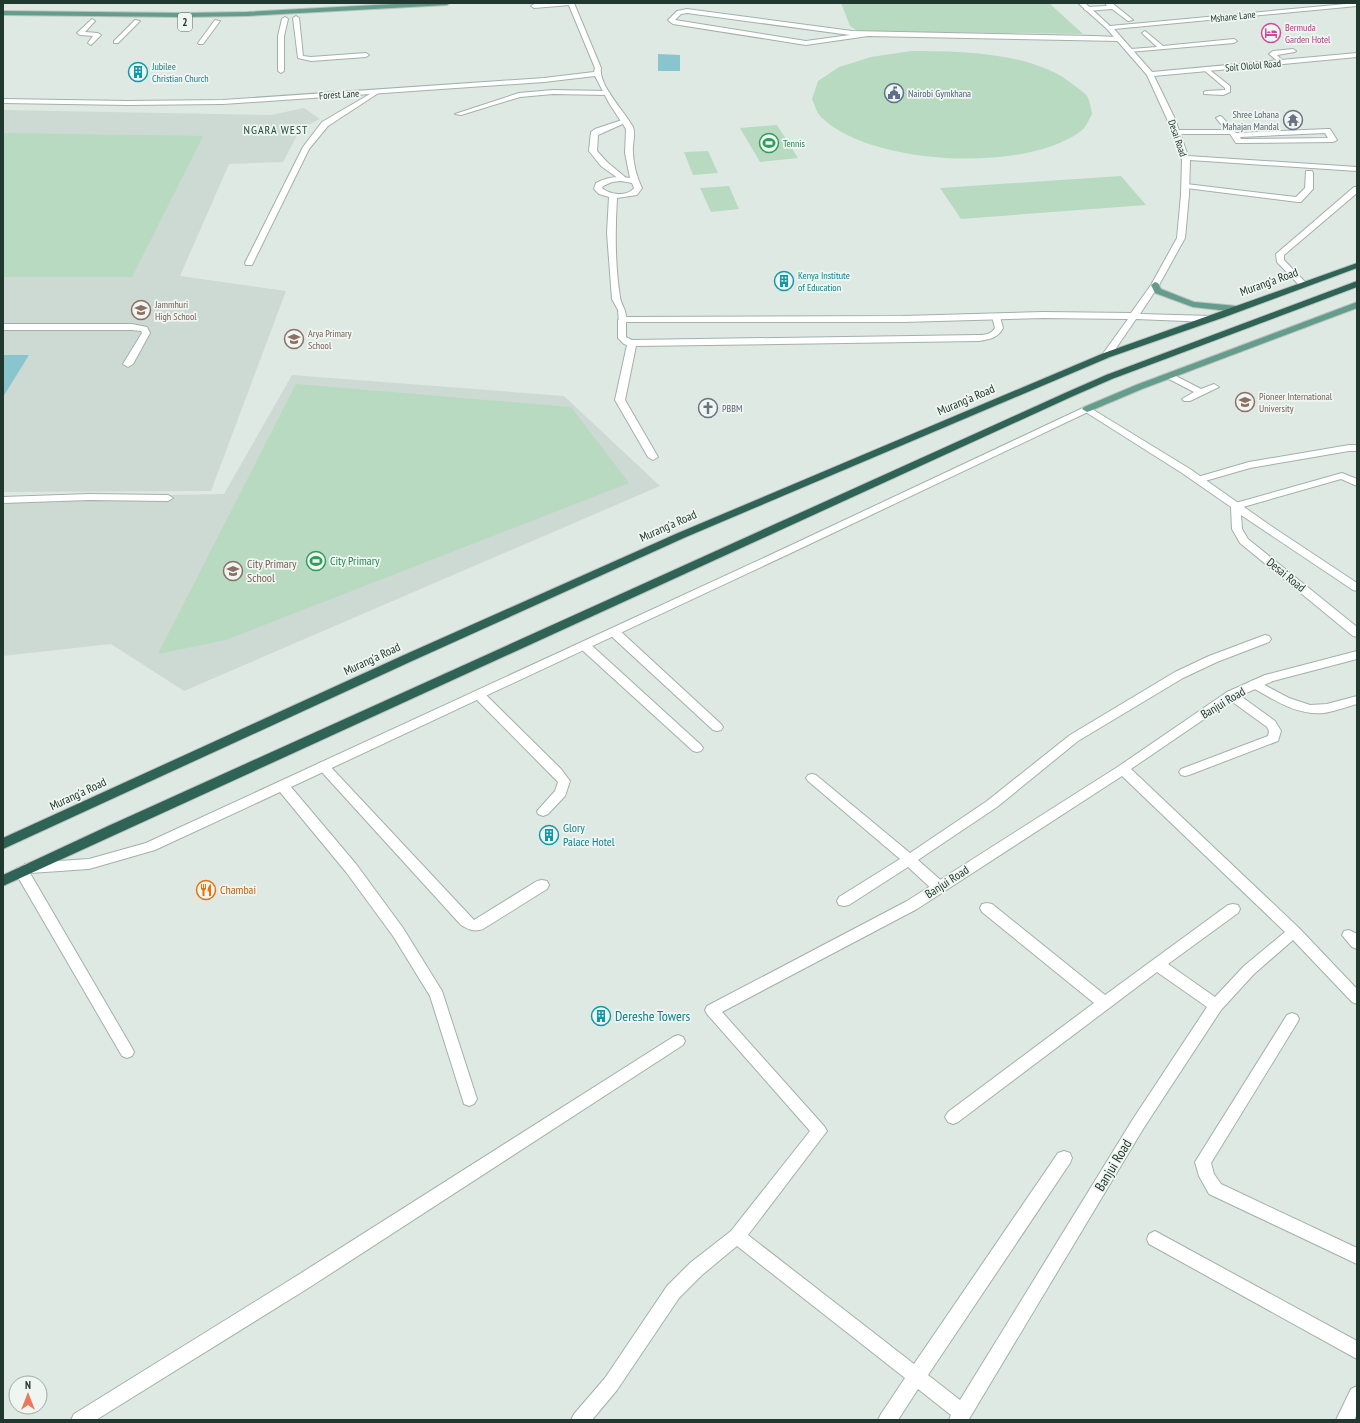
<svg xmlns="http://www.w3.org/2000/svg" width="1360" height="1423" viewBox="0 0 1360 1423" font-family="'PT Sans Narrow',sans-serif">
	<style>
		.built { fill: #cdd9d3 }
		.green { fill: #b8dac0 }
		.water { fill: #89c5cc }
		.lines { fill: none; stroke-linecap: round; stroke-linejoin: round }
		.lane-casing { stroke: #a2b0ab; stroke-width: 2 }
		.street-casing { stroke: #a2b0ab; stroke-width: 2 }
		.secondary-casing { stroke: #9fb4ab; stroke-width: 2 }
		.primary-casing { stroke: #bcc3c1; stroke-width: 2 }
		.highway-casing { stroke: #bcc3c1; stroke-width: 2 }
		.lane { fill: #fff; fill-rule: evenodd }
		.street { fill: #fff; fill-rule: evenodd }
		.secondary { fill: #fff; fill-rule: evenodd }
		.primary { fill: #659d8c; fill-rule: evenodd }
		.highway { fill: #2e6356; fill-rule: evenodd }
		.labels { text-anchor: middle; stroke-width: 3.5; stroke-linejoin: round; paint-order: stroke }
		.far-street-label { font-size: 10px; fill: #213831; stroke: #eff6f2 }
		.far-hotel-label { font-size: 10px; fill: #b23c85; stroke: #eff6f2; text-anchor: start }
		.far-culture-label { font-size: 10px; fill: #0d838f; stroke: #eff6f2; text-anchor: start }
		.far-service-label { font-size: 10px; fill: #4e5e75; stroke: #eff6f2; text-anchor: start }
		.far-worship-label { font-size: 10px; fill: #5b616d; stroke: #eff6f2; text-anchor: end }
		.far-leisure-label { font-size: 10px; fill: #27864d; stroke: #eff6f2; text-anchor: start }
		.far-education-label { font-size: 10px; fill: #785e54; stroke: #eff6f2; text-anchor: start }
		.shield { fill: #eff6f2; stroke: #5f716b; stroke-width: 1 }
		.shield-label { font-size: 11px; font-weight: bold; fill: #213831 }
		.far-quarter-label { font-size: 12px; letter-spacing: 1px; fill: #1e493d; stroke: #eff6f2 }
		.street-label { font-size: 12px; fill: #213831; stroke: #eff6f2 }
		.leisure-label { font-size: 12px; fill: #27864d; stroke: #eff6f2; text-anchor: start }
		.education-label { font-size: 12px; fill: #785e54; stroke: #eff6f2; text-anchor: start }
		.culture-label { font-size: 12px; fill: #0d838f; stroke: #eff6f2; text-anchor: start }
		.food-label { font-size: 12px; fill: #c56008; stroke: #eff6f2; text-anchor: start }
		.near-culture-label { font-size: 14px; fill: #0d838f; stroke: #eff6f2; text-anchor: start }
		.near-street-label { font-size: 14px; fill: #213831; stroke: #eff6f2 }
	</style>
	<rect width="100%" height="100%" fill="#dfe9e4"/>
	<g class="built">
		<polygon points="304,108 320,119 301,128 283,162 229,164 180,276 286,291 211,491 3,492 3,110 271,115"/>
		<polygon points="292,375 564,396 660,486 184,691 111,644 3,656 3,498 224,494"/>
	</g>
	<g class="green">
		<polygon points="841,3 1049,3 1083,34 857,31 850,26"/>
		<path d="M911,51C961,51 1035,52 1075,86C1079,89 1084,92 1087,96C1090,101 1091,108 1092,114C1089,119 1086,128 1081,131C1027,173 870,166 821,117C817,113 814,104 812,99L818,81L839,67L871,57Z"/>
		<polygon points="777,125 798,158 760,162 740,128"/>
		<polygon points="3,133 203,136 132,277 3,277"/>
		<polygon points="708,151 718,173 693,175 684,152"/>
		<polygon points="1121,176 1146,205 961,219 940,188"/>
		<polygon points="729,186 739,209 711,212 700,188"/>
		<polygon points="296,384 571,407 629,483 226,640 158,654"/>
	</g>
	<g class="water">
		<polygon points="658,54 680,55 680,71 658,71"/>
		<polygon points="3,355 29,355 3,397"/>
	</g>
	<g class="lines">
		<defs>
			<g id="lane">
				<polygon points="548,3 573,3 570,5 534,8 531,6 534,4"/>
				<polygon points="1105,3 1112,3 1133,20 1128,21 1112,9 1087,11 1084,9 1087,7 1107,6"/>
				<path d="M687,9L852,31L1093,36L1119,37L1122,39L1119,41L868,36L806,45L673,24L668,20L677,11ZM687,13L850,35L806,41L675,20L681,14Z"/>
				<polygon points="296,16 299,18 303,56 311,57 366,53 369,55 366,57 311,61 298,58 293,18"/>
				<polygon points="285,17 288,19 284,36 284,71 281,73 278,71 278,36 282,19"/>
				<polygon points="92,19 95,21 85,32 98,33 101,35 91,45 88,43 93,36 80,35 77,33"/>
				<polygon points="135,20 140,21 118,43 114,43 114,41"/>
				<polygon points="215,20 220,21 203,44 199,44 198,43"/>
				<polygon points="1145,31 1163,46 1234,39 1237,41 1234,43 1129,52 1128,51 1131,49 1157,47 1143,34 1142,33"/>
				<polygon points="1293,49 1296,51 1295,52 1277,55 1284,62 1281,64 1269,54 1273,51"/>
				<polygon points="1206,67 1230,86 1230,92 1223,95 1204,94 1204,92 1206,91 1225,90 1225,88 1204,70 1203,69"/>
				<polygon points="553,90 607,91 610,93 607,95 553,94 520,97 461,115 455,114 519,93"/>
				<polygon points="375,91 380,92 328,126 309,149 253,263 252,265 246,265 245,263 303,147 322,122"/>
				<path d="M1220,116L1222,117L1236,133L1327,129H1330L1337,140L1333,142L1239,143H1236L1230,134H1176L1172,132L1176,130H1226L1216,118ZM1325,133L1328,138L1241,139L1240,137Z"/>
				<polygon points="625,119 627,120 627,122 598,135 597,151 607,162 625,177 625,181 622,181 601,166 589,151 591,132 595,129"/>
				<polygon points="1306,171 1312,171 1313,173 1313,189 1301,202 1298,202 1186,188 1182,186 1186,184 1296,197 1305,188"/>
				<path d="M996,314L1000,317L1003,328C998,338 990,339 979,341L636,346L625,400L658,457L653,460L648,457L615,400L627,345L624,344L618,338V320L622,317L626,320V337L632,340L979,335C986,335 991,334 995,328L992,317Z"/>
				<polygon points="3,324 132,324 147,327 150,333 133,364 128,367 123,364 142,333 141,331 132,330 3,330"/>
				<polygon points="1170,373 1201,389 1214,384 1219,387 1190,401 1184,401 1182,399 1194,392 1167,378 1165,376 1167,374"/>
				<polygon points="89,494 168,495 173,498 168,501 89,500 3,503 3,497"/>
				<polygon points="614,628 618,629 721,724 723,727 721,730 717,731 713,730 610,635 608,632 610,629"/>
				<polygon points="1265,635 1269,636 1271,639 1269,642 1217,662 1183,678 1078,741 997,807 918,860 944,883 946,887 944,891 939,892 934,891 908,867 849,905 844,906 839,905 837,901 839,897 900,859 808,781 806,778 808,775 812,774 816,775 910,853 987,801 1070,735 1175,672 1209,656"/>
				<polygon points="585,642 589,643 701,745 703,748 701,751 697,752 693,751 581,649 579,646 581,643"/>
				<path d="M1255,680L1289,698L1310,705L1327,704L1357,696V704C1346,707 1335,711 1324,713C1297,716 1273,699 1251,687L1249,684L1251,681Z"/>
				<polygon points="479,691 483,692 561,769 570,781 565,796 548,814 543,816 538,814 537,811 555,791 558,782 475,698 473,695 475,692"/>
				<polygon points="1231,691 1235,692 1275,721 1281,731 1278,741 1189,775 1185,776 1181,775 1179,772 1181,769 1268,736 1269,731 1267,727 1227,698 1225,695 1227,692"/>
				<path d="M323,762L327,763L474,920L537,881L542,880L547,881L549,885L547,889L483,929C474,932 469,930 461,925L319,769L317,766L319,763Z"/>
				<polygon points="22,867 27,868 132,1048 134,1052 132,1056 127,1058 122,1056 15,872 17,868"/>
			</g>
			<g id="street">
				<path d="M568,3H574L601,68C598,85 625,112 633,127C636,134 632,145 633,152C633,163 637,178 642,188L637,195L617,198C615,231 615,265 620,297C621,305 626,309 626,317L903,316L1043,312L1131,313L1151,285L1177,238L1181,195L1182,160L1167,119L1147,75L1107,29L1078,3H1085L1110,26L1357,3V6L1114,29L1152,72L1357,53V57L1154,76L1175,119L1188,156L1357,167V171L1190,160L1189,195L1185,238L1159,285L1140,314L1211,316L1215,319L1211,322L1136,319L1110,357L1107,358L1102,355L1128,319L1043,318L903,322H619L618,310L612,299L607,233L609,197L599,194L594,189L596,183C607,177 618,176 630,178L625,153L626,129L609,103L595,76L544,82L223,104L128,105L3,103V99L128,101L223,100L544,78L594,72L595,68ZM612,182L621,181L632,183L634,188C627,197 610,195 602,188L603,186Z"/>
				<polygon points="1354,187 1357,187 1357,193 1284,255 1284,260 1307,284 1303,287 1300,286 1277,262 1276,254"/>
				<polygon points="1087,406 1092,409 1090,411 791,553 291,787 356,864 403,928 442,991 477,1099 474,1104 469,1106 464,1104 430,996 393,936 346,872 280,792 155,850 89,869 30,873 25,872 23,868 25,864 30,863 89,859 146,843 783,549"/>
				<polygon points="1349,445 1357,445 1357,451 1349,451 1250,468 1198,483 1193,480 1194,478 1249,462"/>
				<polygon points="1342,473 1357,479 1357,486 1341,479 1236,509 1231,506 1232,504"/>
				<path d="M1357,651V659L1273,681L1235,698L1131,769L1299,928L1357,989V1004L1352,1002L1293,940L1254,974L1221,1010L1143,1129L969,1419L949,1420L951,1415L918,1389L898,1420H878L881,1414L905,1378L737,1246L702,1275L679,1298L617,1390L592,1420H571L574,1414L605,1378L667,1286L690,1263L731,1231L810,1131L707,1014L705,1010L707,1006L907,901L1119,766L1227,692L1265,675ZM1122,776L1285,932L1244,966L1215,997L1168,964L1238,913L1240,909L1238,905L1233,904L1228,905L1105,995L992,904L987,903L982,904L980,908L982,912L1094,1003L948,1112L945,1117L948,1122L953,1124L958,1122L1157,972L1207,1007L1133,1119L960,1400L928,1375L1070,1163L1072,1158L1070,1153L1064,1151L1058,1153L914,1364L748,1235L827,1131L824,1126L722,1012L917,909Z"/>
				<polygon points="1349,930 1357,934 1357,949 1352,947 1342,935 1344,931"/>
				<polygon points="1292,1013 1297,1015 1299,1019 1297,1023 1211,1163 1214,1174 1221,1184 1357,1248 1357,1264 1209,1194 1199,1176 1195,1162 1287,1015"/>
				<polygon points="678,1035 683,1037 685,1041 683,1045 310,1287 96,1420 71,1420 74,1414 298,1275 673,1037"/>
				<polygon points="1155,1231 1357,1341 1357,1359 1149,1244 1147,1239 1149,1234"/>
				<polygon points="1357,1386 1357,1414 1354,1420 1336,1420 1351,1389"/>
			</g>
			<polygon id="secondary" points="1087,406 1190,469 1271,526 1357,583 1357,591 1353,590 1241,515 1242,529 1248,539 1357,627 1357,637 1353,636 1240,543 1232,529 1231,507 1182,473 1084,411 1082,409"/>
			<g id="primary">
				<polygon points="414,3 450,3 447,5 247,16 182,17 3,15 3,11 182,13 247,12"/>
				<polygon points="1155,282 1158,283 1161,289 1194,302 1237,306 1241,309 1237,312 1193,307 1155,293 1151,285"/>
				<polygon points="1357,302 1357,308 1142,389 1090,411 1087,412 1082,409 1084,407 1136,385"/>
			</g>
			<g id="highway">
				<polygon points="1357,263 1357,268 1222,318 1110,357 686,537 412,661 3,849 3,838 404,655 678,533 1104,353"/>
				<polygon points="1357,281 1357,287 1112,379 1071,397 3,886 3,875 106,827 1065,393 1106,375"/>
			</g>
		</defs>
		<use href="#lane" class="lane-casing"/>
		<use href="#street" class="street-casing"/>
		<use href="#secondary" class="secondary-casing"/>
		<use href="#primary" class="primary-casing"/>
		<use href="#highway" class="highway-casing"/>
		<use href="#lane" class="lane"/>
		<use href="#street" class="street"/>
		<use href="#secondary" class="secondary"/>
		<use href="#primary" class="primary"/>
		<use href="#highway" class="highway"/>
	</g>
	<defs>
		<symbol id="hotel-ring" viewBox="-11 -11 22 22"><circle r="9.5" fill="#eff6f2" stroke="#d1479c" stroke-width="1.5"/><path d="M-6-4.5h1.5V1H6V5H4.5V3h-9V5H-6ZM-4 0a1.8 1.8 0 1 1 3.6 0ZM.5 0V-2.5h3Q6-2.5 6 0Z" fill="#d1479c"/></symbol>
		<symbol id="building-ring" viewBox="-11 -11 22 22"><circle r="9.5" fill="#eff6f2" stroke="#0f9aa8" stroke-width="1.5"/><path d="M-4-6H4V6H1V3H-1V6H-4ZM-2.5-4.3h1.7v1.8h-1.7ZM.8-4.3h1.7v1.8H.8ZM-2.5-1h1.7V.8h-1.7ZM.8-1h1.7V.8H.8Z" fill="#0f9aa8"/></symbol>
		<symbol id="civic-ring" viewBox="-11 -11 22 22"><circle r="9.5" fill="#eff6f2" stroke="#5c6f8a" stroke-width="1.5"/><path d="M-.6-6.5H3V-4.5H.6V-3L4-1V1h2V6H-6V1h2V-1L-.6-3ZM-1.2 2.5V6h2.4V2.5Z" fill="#5c6f8a"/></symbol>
		<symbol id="temple-ring" viewBox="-11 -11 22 22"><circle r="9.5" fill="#eff6f2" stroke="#6b7280" stroke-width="1.5"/><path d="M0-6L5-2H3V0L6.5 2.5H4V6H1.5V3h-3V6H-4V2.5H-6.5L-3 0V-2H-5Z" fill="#6b7280"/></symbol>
		<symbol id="stadium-ring" viewBox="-11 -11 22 22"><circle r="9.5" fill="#eff6f2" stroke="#2e9e5b" stroke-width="1.5"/><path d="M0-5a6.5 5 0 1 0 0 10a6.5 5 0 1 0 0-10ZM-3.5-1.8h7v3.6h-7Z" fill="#2e9e5b"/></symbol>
		<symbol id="school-ring" viewBox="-11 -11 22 22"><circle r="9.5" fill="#eff6f2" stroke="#8d6e63" stroke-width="1.5"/><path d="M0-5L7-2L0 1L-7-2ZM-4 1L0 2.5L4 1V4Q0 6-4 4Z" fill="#8d6e63"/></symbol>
		<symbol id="university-ring" viewBox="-11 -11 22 22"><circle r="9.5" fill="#eff6f2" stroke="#8d6e63" stroke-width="1.5"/><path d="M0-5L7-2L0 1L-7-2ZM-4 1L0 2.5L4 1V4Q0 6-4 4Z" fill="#8d6e63"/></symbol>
		<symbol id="church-ring" viewBox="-11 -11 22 22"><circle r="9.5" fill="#eff6f2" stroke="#6b7280" stroke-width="1.5"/><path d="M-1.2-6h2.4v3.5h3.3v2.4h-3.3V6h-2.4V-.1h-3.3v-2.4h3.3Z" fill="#6b7280"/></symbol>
		<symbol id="restaurant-ring" viewBox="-11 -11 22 22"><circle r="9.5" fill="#eff6f2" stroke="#e8710a" stroke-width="1.5"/><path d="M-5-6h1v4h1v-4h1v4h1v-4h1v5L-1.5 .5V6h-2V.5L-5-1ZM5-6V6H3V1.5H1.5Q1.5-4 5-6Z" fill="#e8710a"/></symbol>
	</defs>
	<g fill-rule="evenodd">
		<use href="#hotel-ring" x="1260" y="22" width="22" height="22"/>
		<use href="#building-ring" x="127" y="61" width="22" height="22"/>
		<use href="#civic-ring" x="883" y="82" width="22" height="22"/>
		<use href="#temple-ring" x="1282" y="109" width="22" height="22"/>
		<use href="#stadium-ring" x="758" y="132" width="22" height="22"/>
		<use href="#building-ring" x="773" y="270" width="22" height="22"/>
		<use href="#school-ring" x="130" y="299" width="22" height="22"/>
		<use href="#school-ring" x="283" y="328" width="22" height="22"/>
		<use href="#university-ring" x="1234" y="391" width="22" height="22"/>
		<use href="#church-ring" x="697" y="397" width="22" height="22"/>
		<use href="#stadium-ring" x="305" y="550" width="22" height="22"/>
		<use href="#school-ring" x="222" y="560" width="22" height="22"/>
		<use href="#building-ring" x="538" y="824" width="22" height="22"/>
		<use href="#restaurant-ring" x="195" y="879" width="22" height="22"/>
		<use href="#building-ring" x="590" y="1005" width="22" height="22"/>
	</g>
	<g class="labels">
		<g class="far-street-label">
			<text transform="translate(1233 16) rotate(-6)" y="4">Mshane Lane</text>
			<text transform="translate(1253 65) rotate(-5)" y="4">Soit Ololol Road</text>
			<text transform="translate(339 94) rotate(-4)" y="4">Forest Lane</text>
			<text transform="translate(1178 138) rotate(71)" y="4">Desai Road</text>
		</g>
		<g class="far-hotel-label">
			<text x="1285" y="31">Bermuda<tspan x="1285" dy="12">Garden Hotel</tspan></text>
		</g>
		<g class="far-culture-label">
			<text x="152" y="70">Jubilee<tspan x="152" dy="12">Christian Church</tspan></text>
			<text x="798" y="279">Kenya Institute<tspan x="798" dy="12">of Education</tspan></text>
		</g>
		<g class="far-service-label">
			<text x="908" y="97">Nairobi Gymkhana</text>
		</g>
		<g class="far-worship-label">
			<text x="1279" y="118">Shree Lohana<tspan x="1279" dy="12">Mahajan Mandal</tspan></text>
			<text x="722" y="412" text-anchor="start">PBBM</text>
		</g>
		<g class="far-leisure-label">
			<text x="783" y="147">Tennis</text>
		</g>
		<g class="far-education-label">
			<text x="155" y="308">Jammhuri<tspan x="155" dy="12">High School</tspan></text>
			<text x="308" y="337">Arya Primary<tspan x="308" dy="12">School</tspan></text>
			<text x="1259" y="400">Pioneer International<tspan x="1259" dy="12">University</tspan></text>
		</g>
		<rect class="shield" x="178" y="13" width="14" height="18" rx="3"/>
		<g class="shield-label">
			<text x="185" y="26">2</text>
		</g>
		<g class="far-quarter-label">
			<text x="276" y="134">NGARA WEST</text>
		</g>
		<g class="street-label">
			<text transform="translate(1269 282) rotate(-20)" y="4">Murang'a Road</text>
			<text transform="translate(966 400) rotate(-23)" y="4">Murang'a Road</text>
			<text transform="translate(668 526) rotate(-24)" y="4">Murang'a Road</text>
			<text transform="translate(1286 575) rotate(39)" y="4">Desai Road</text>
			<text transform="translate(372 659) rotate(-25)" y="4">Murang'a Road</text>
			<text transform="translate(1223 703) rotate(-31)" y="4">Banjui Road</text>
			<text transform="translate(78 794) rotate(-25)" y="4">Murang'a Road</text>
			<text transform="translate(947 882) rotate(-33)" y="4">Banjui Road</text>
		</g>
		<g class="leisure-label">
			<text x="330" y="565">City Primary</text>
		</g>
		<g class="education-label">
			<text x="247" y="568">City Primary<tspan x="247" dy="14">School</tspan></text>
		</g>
		<g class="culture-label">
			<text x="563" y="832">Glory<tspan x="563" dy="14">Palace Hotel</tspan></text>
		</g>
		<g class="food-label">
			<text x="220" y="894">Chambai</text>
		</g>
		<g class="near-culture-label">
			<text x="615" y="1021">Dereshe Towers</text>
		</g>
		<g class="near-street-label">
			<text transform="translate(1113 1165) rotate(-59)" y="5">Banjui Road</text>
		</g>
	</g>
	<rect width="1360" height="1423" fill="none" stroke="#213831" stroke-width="8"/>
	<g transform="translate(28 1395)"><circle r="19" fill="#eff6f2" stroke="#9daaa5"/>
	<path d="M0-3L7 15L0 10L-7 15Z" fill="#ea785c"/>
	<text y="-6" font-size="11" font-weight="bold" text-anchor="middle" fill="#213831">N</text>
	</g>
</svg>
